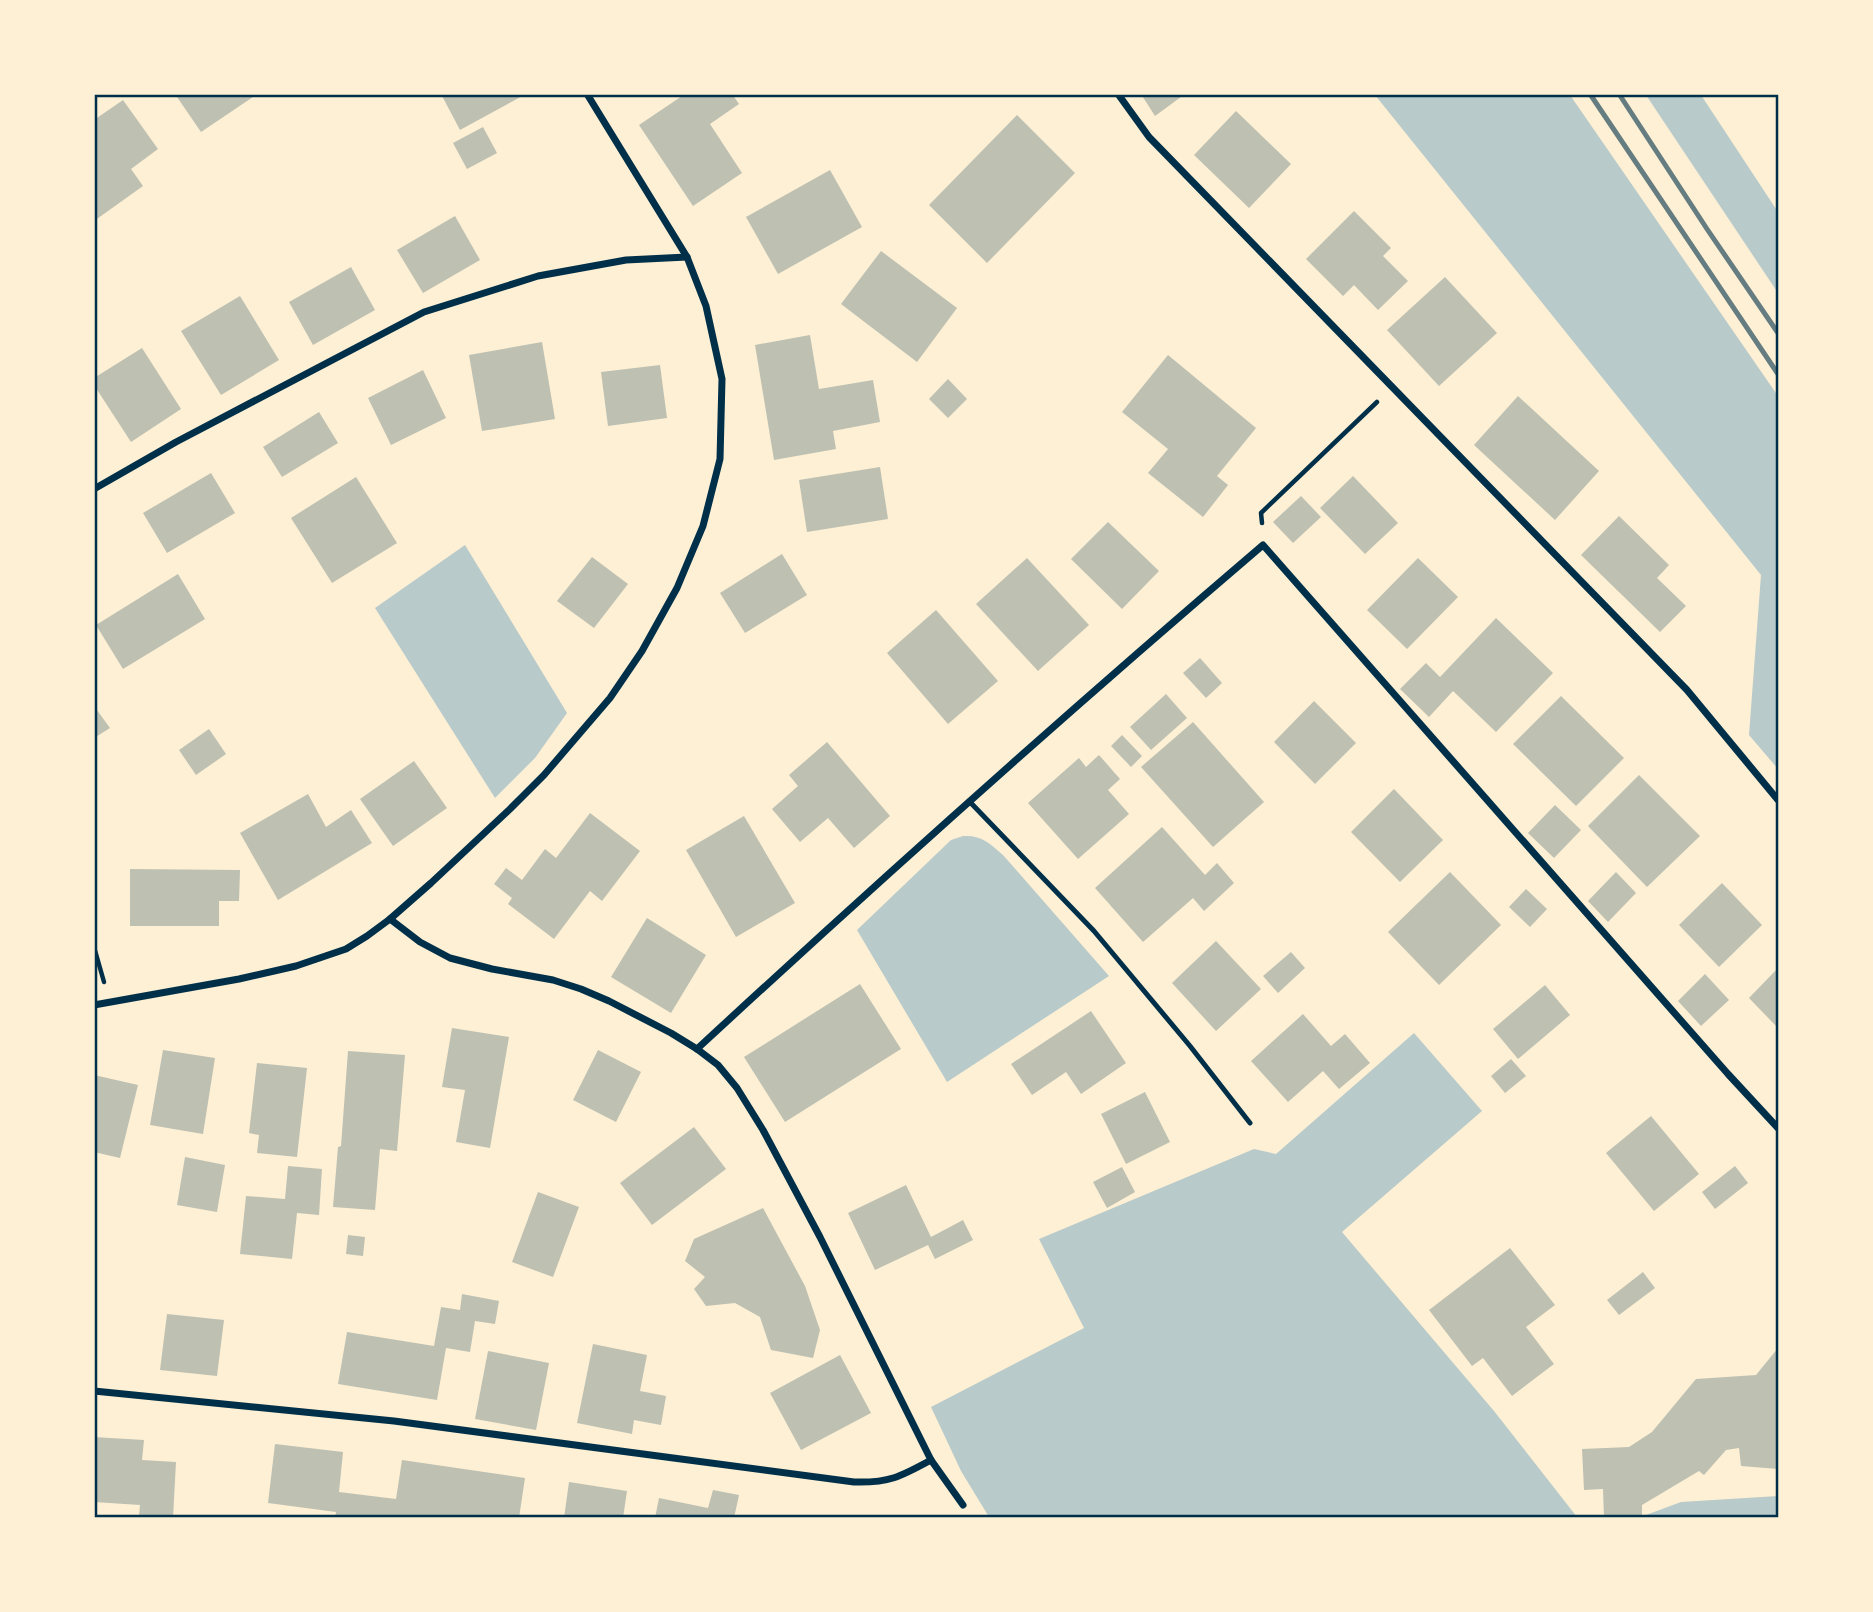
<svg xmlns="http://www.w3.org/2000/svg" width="1873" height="1612" viewBox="0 0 1873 1612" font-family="Roboto,sans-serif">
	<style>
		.green { fill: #b9caca }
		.building { fill: #bec0b2 }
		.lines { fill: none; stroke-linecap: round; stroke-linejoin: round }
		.path { stroke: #003049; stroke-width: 4.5 }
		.service { stroke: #003049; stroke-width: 5 }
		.minor { stroke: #003049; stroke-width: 7 }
		.rail { stroke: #657d81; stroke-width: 5 }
		.neatline { fill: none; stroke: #003049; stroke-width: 2.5 }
	</style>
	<rect width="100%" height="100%" fill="#fdf0d5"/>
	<g class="green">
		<polygon points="1375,95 1570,95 1778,396 1778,769 1749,735 1761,575"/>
		<polygon points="1646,95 1701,95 1778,212 1778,293"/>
		<polygon points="465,545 567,713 535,758 495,798 375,608"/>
		<path d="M963,836C982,835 989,843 1003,855L1109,976L947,1082L857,930L951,840Z"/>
		<polygon points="1414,1033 1482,1111 1342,1232 1494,1411 1577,1517 989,1517 961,1471 931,1407 1084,1328 1039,1239 1254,1149 1276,1154"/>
		<polygon points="1778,1496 1778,1517 1638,1518 1681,1502"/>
	</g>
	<g class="building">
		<polygon points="175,94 251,94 253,97 201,132"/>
		<polygon points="441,94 526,94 460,130"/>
		<polygon points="685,94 732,94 739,104 710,124 742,173 693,206 639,125"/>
		<polygon points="1141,94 1185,94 1155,116"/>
		<polygon points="123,100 158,149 131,169 143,186 94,221 94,120"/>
		<polygon points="1236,111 1291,164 1249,208 1194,155"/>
		<polygon points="1017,115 1075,173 987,263 929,205"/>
		<polygon points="483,127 497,153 467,169 453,143"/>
		<polygon points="830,170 862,227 778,274 746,217"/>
		<polygon points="1354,211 1391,248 1383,256 1408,281 1378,310 1354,285 1343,296 1306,259"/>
		<polygon points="455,216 480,260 423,293 397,250"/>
		<polygon points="881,251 957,308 917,362 841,304"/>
		<polygon points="351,267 375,310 313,345 289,302"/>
		<polygon points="1445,277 1497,333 1439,386 1387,330"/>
		<polygon points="240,296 279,360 221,395 181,331"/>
		<polygon points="810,335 819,389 873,380 880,422 833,431 836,449 774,460 755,345"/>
		<polygon points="542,342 555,419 482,431 469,355"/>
		<polygon points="142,348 181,409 131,442 94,385 94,378"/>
		<polygon points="1168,355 1256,428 1217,476 1228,485 1203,517 1148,473 1168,449 1122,412"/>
		<polygon points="660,365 667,418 608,426 601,372"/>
		<polygon points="423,370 446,418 391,445 368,398"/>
		<polygon points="948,379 967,399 948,418 929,399"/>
		<polygon points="1518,396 1599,471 1555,520 1474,445"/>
		<polygon points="319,412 338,443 282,477 263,447"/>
		<polygon points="880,467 888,519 807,532 799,480"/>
		<polygon points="211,473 235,513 167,553 143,513"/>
		<polygon points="1353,476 1398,523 1365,554 1320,508"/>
		<polygon points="356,477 397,543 332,583 291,518"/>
		<polygon points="1301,496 1321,517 1293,543 1273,522"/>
		<polygon points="1619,516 1669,565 1657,578 1686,606 1660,632 1581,555"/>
		<polygon points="1108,522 1159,571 1122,609 1071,559"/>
		<polygon points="782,554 807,595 745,633 720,593"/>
		<polygon points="592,557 628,584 594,628 557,601"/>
		<polygon points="1027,558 1089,625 1038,671 976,604"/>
		<polygon points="1418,558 1458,597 1407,649 1367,610"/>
		<polygon points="178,574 205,619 123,669 96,625"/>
		<polygon points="936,610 998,681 948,724 887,653"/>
		<polygon points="1496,618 1553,673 1496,732 1453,691 1429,717 1400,689 1426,663 1440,677"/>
		<polygon points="1200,658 1222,683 1206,698 1183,673"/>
		<polygon points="1166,694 1187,718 1151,750 1130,727"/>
		<polygon points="1561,696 1624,758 1576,806 1513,744"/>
		<polygon points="1314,701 1356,743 1315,784 1274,742"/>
		<polygon points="94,706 110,728 94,738"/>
		<polygon points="1193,722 1264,802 1213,847 1141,767"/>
		<polygon points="209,729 226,754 196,775 179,750"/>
		<polygon points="1122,735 1142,756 1131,767 1111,746"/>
		<polygon points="827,742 890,816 854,848 828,818 800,842 772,809 798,786 789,775"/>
		<polygon points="1099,755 1120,779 1108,790 1129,814 1078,859 1028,803 1079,758 1086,767"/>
		<polygon points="414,761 447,808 393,846 360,799"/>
		<polygon points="1639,775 1700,836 1647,887 1588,826"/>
		<polygon points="1394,789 1443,840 1400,882 1351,832"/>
		<polygon points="308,794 326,827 351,810 372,843 278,900 240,833"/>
		<polygon points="1555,805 1581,830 1554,858 1528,833"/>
		<polygon points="590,813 640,851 602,901 590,891 554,939 508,904 512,898 494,884 506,868 522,880 545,849 556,858"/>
		<polygon points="744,816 795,903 736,937 686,850"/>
		<polygon points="1162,827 1205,875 1217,863 1234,883 1204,911 1193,898 1143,942 1095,888"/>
		<polygon points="130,869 240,870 239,901 219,901 219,926 130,926"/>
		<polygon points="1450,872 1501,925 1439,985 1388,932"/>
		<polygon points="1616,872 1636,893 1608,922 1588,901"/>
		<polygon points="1722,883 1762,925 1719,967 1679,925"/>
		<polygon points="1526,889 1547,909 1530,927 1509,907"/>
		<polygon points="647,918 706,955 671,1013 611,977"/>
		<polygon points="1216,941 1261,989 1216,1031 1172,983"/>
		<polygon points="1291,952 1305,968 1278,993 1263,976"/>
		<polygon points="1778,968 1778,1028 1749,998"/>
		<polygon points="1705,974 1729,1000 1701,1026 1678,1001"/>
		<polygon points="860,984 901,1049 785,1122 744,1057"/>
		<polygon points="1545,985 1570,1015 1518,1059 1493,1029"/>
		<polygon points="1091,1011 1126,1063 1081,1094 1066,1072 1032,1095 1011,1064"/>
		<polygon points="1303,1014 1331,1046 1345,1034 1370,1063 1339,1089 1323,1071 1288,1102 1251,1061"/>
		<polygon points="452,1028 509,1037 490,1148 456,1142 465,1090 442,1087"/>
		<polygon points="163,1050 215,1058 203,1134 150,1125"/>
		<polygon points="598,1050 641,1072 616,1122 573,1100"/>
		<polygon points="348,1051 405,1055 397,1151 380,1149 375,1210 333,1207 338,1147 341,1146"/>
		<polygon points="1511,1059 1526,1076 1505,1093 1491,1076"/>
		<polygon points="257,1063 307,1068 297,1157 257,1153 259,1135 249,1133"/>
		<polygon points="94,1075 138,1085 120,1158 94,1152"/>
		<polygon points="1145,1092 1170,1142 1126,1164 1101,1114"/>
		<polygon points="1651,1116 1699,1174 1654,1211 1606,1153"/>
		<polygon points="694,1127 726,1169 652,1225 620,1183"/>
		<polygon points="185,1157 225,1165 217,1212 177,1205"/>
		<polygon points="288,1166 322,1169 319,1215 297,1213 292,1259 240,1254 246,1196 285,1199"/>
		<polygon points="1735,1166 1748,1183 1715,1209 1702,1192"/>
		<polygon points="1122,1167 1135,1192 1107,1208 1093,1182"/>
		<polygon points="906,1185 931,1237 963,1220 973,1240 935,1259 928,1245 875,1270 848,1213"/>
		<polygon points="538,1192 579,1207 553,1277 512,1262"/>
		<polygon points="763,1208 805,1286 820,1330 813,1358 771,1350 760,1317 735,1303 706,1306 694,1289 705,1277 685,1261 694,1239"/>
		<polygon points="348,1235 365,1237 363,1256 346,1254"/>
		<polygon points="1510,1248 1555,1305 1526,1327 1554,1364 1512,1396 1483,1358 1472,1366 1429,1310"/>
		<polygon points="1643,1272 1655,1288 1619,1315 1607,1300"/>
		<polygon points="462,1294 499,1301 495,1324 475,1321 470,1352 446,1348 437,1400 338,1384 347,1332 434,1346 441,1307 460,1310"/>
		<polygon points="167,1314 224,1320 217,1376 160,1370"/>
		<polygon points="593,1344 647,1355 640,1391 666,1396 661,1425 634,1420 632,1434 577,1423"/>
		<polygon points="1778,1348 1778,1469 1741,1466 1739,1448 1726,1450 1704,1475 1699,1471 1642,1505 1642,1518 1604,1518 1603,1489 1584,1490 1582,1449 1629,1447 1652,1432 1696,1379 1756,1375"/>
		<polygon points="488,1351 549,1363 536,1430 475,1419"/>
		<polygon points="840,1355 871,1413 801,1450 770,1393"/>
		<polygon points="94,1437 144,1440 142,1460 176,1462 173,1518 139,1516 140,1505 94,1502"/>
		<polygon points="275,1444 343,1452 339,1492 396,1499 402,1460 525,1478 519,1518 335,1518 336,1512 268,1503"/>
		<polygon points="569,1482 627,1491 623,1518 564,1518"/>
		<polygon points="713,1490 739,1495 734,1518 655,1518 659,1498 708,1508"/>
	</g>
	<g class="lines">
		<g class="path">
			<polyline points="1262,523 1261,513 1377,402"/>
			<polyline points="94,947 104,982"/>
		</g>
		<polyline class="service" points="969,801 1094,931 1190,1046 1250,1123"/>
		<g class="minor">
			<polyline points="1118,94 1149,137 1687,690 1778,800"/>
			<polyline points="94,489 176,442 424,312 538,276 626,260 687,257"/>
			<polyline points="390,919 420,942 450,958 492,969 553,980 581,989 609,1001 671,1033 697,1049 718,1065 737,1088 763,1130 820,1237 931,1460 963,1505"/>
			<polyline points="94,1005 239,979 296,966 346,949 367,936 390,919 431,883 510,809 544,775 610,698 642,651 677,588 703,526 720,459 722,379 706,306 687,257 587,94"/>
			<path d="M697,1049C883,877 1071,709 1263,545L1728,1074L1778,1128"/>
			<path d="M94,1391L394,1421L854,1482C889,1483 900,1477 931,1460"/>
		</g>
		<g class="rail">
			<polyline points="1590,94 1778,374"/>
			<polyline points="1619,94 1707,229 1778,333"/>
		</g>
	</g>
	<rect width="1873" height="1612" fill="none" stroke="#fdf0d5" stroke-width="192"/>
	<rect x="96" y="96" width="1681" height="1420" class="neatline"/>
</svg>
